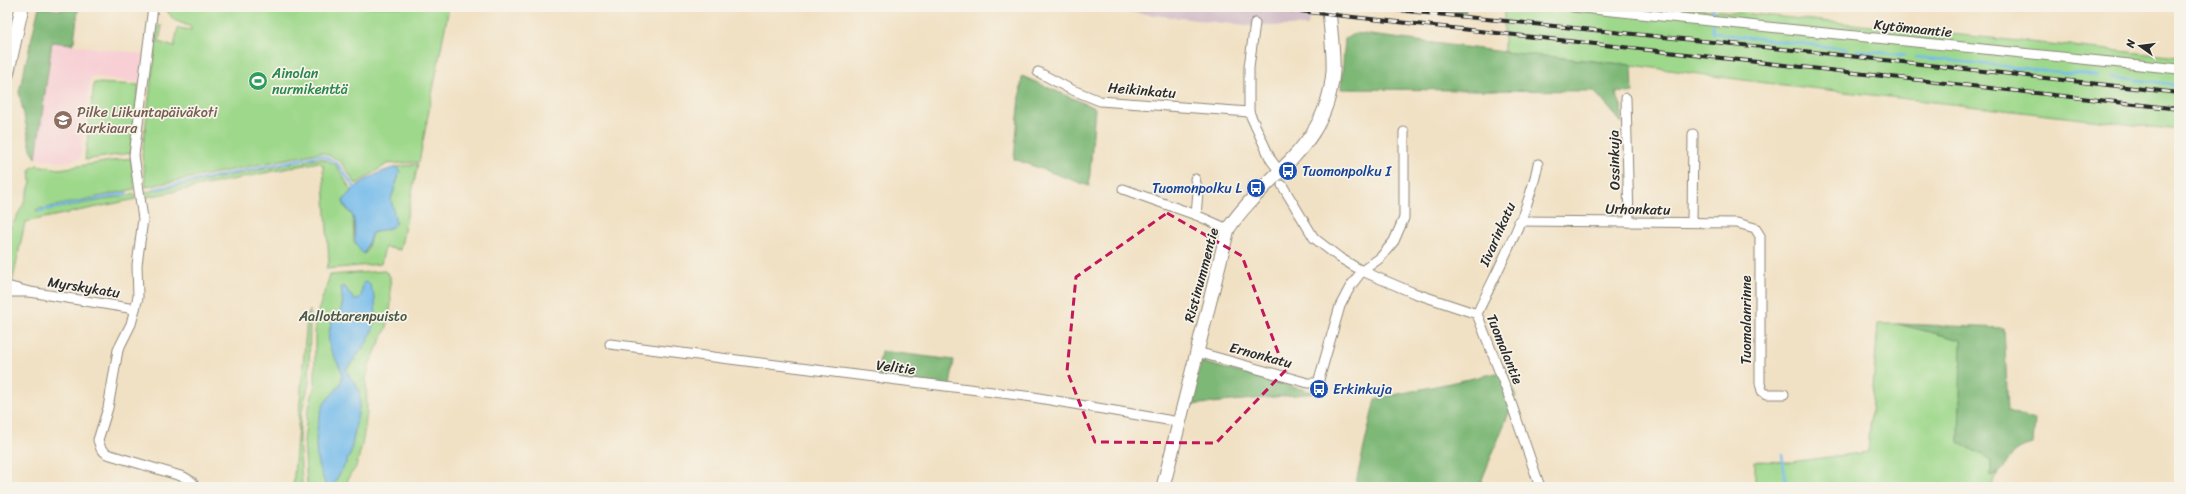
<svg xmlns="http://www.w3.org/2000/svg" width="2186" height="494" viewBox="0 0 2186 494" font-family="Sriracha,sans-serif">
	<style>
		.built { fill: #f7cfd4 }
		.industrial { fill: #d2bdc8 }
		.green { fill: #9ed88b; stroke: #64825b }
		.forest { fill: #7eb877; stroke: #547251 }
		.water { fill: #74bbeb; stroke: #50738b }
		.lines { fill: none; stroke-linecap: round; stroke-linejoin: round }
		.stream { stroke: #74bbeb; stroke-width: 2.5 }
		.street-casing { stroke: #8e8678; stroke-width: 11 }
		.secondary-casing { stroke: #8e8678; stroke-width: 15 }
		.street { stroke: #fff; stroke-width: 9 }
		.secondary { stroke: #fff; stroke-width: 13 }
		.rail-casing { stroke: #2b2b2b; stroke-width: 4 }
		.rail { stroke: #f7f3e8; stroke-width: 2.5; stroke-dasharray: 8; stroke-linecap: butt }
		.marked { fill: none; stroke: #c2185b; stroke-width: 3; stroke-dasharray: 8 5; stroke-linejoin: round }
		.labels { text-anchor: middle; stroke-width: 3.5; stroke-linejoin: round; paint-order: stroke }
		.street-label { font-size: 14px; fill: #2b2b2b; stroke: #f7f3e8 }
		.leisure-label { font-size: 14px; fill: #27864d; stroke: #f7f3e8; text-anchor: start }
		.education-label { font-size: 14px; fill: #785e54; stroke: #f7f3e8; text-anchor: start }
		.transit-label { font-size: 14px; fill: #164399; stroke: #f7f3e8; text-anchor: start }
		.park-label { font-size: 14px; fill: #485643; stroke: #f7f3e8 }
	</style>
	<rect width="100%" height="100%" fill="#f7f3e8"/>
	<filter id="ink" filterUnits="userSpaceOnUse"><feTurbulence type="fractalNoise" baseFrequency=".025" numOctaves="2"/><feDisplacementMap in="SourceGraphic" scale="8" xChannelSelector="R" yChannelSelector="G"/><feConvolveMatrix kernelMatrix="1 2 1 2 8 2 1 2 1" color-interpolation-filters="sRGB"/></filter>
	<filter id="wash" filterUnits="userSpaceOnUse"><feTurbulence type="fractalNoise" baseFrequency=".012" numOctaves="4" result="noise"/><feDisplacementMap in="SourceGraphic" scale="16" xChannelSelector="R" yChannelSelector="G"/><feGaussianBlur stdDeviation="0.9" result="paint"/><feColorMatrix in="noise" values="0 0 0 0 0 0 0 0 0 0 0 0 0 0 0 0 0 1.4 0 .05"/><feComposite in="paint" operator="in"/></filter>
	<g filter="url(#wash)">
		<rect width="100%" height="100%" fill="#f1e1c4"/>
		<polygon class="built" points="52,42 144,54 140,83 91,76 80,159 60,162 36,158"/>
		<polygon class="industrial" points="1084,7 1310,7 1308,26 1249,26"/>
		<g class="green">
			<polygon points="167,7 449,7 419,162 387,164 356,184 340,161 322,152 146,187 142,155 158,26 162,26 159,42 174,47 178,28 191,30 191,27 174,20 167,11"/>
			<polygon points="1504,7 1682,7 2179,57 2179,130 1758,82 1632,65 1504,52"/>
			<polygon points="94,83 139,85 131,153 85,160"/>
			<polygon points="131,158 135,189 36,210 37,212 135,194 136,199 25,222 12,284 7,283 7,235 24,203 31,182 30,169 37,165 59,169"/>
			<polygon points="321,158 336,165 352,191 343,201 345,207 353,216 354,242 366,253 372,233 392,227 391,199 400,172 397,167 418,164 400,250 385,247 381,264 326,269 329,262 323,165 319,162 147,197 146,192"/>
			<polygon points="385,271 390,276 391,304 387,327 370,363 366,379 367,413 362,445 356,467 348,478 347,487 307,487 304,440 307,415 315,384 315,320 330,275"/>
			<polygon points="310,310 309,383 301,415 299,439 302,481 302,487 293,487 307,318"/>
			<polygon points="1878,324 1898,324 1962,340 1959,442 1991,460 1991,476 1999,473 1991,487 1755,487 1755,461 1791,462 1868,452"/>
		</g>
		<g class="forest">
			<polygon points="39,7 59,10 76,7 78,11 74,41 72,44 52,42 36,158 31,149 19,92"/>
			<polygon points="1409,7 1465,7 1466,13"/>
			<polygon points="1355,33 1504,52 1632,65 1633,93 1615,92 1621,105 1622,123 1594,91 1341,89 1345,39"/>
			<polygon points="1022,76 1095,108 1089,186 1014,159"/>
			<path d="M1898,324L2004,328L2008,411L2035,420L2033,444C2003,450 2013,468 1991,476V460L1959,442L1961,340Z"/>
			<polygon points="881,351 954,360 950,386 877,377"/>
			<polygon points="1201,362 1316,393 1190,405"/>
			<polygon points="1506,371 1516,395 1479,487 1355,487 1375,399"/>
		</g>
		<g class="water">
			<path d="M397,167L400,172L391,199L396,223L392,227L372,233L364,254C349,242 358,233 353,217C351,211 345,208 343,201C355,183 377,172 397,167Z"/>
			<path d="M367,282L370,285L375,298L376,321L368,341L346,370L359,390L360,402L351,452L346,463L332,487H326C324,479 320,472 318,464C314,446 316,420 324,404C328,397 338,390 341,382C347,362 319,353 332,322L329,317L338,314C345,304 342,299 341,287H345L355,301L361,297L363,283Z"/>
		</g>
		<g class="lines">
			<g class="stream">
				<polyline points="1713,18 1713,7"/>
				<polyline points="1713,25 1713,33 1847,49"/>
				<polyline points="1857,50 1905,55"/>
				<polyline points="1916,57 2098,76"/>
				<polyline points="2112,77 2179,85"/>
				<polyline points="154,189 321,155 337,163 355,188"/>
				<polyline points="39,211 127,193"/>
				<polyline points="1782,455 1787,487"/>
			</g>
		</g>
	</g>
	<g filter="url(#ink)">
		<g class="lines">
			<defs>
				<g id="street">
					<polyline points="153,7 134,155 143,219 137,265 138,297 131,324 118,350 108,408 98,440 101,449 107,454 184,477 192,482 195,487"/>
					<polyline points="1573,7 2179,69"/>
					<polyline points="1255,23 1249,67 1249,112 1271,160 1280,172"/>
					<polyline points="1038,72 1070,89 1100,101 1249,112"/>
					<polyline points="1626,98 1629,222"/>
					<polyline points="1195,179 1198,192 1196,215"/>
					<polyline points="1282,185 1314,238 1340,258 1362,271 1414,293 1477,314 1507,391 1540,487"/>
					<polyline points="1123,189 1196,215 1228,229"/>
					<polyline points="1519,221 1737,223 1755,228 1760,236 1760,383 1762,391 1766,394 1784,394"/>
					<polyline points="1692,222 1693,134"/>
					<polyline points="7,286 30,292 7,292"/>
					<polyline points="30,292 135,309"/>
					<path d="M1477,314C1499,266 1528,216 1538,164"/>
					<polyline points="610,344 1033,397 1179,422"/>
					<polyline points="1197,352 1308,383 1318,383 1340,306 1350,287 1362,271 1380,258 1394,241 1404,218 1404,132"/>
				</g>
				<g id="secondary">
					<polyline points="7,75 22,7"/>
					<path d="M1163,487L1228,229C1267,171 1327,150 1333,71C1334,50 1330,28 1329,7"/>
				</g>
			</defs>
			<use href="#street" class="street-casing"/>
			<use href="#secondary" class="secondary-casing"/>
			<use href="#street" class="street"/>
			<use href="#secondary" class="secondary"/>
			<defs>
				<g id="rail">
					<polyline points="1263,7 2179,109"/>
					<polyline points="1366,7 1813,52 2179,93"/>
				</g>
			</defs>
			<use href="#rail" class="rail-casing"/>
			<use href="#rail" class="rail"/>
		</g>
	</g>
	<path class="marked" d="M1167,213L1242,256L1285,371L1216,443L1095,442L1067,371L1076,277Z"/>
	<defs>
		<symbol id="stadium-disc" viewBox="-11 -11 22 22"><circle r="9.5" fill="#2e9e5b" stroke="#f7f3e8"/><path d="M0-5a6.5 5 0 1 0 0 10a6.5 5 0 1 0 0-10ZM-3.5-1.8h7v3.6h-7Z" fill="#fff"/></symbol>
		<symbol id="school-disc" viewBox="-11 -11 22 22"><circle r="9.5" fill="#8d6e63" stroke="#f7f3e8"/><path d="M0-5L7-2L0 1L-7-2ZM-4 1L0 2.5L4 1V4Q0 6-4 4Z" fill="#fff"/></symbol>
		<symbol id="bus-disc" viewBox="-11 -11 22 22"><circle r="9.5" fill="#1a4fb4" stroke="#f7f3e8"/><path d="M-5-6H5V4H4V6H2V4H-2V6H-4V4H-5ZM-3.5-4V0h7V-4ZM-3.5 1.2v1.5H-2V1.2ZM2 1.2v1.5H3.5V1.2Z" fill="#fff"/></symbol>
	</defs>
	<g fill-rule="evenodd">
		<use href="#stadium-disc" x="247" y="70" width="22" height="22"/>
		<use href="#school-disc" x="52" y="109" width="22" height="22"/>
		<use href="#bus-disc" x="1277" y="160" width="22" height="22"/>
		<use href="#bus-disc" x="1245" y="177" width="22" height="22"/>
		<use href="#bus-disc" x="1308" y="378" width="22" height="22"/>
	</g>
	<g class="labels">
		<g class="street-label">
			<text transform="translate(1913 28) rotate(6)" y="5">Kytömaantie</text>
			<text transform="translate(1142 90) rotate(5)" y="5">Heikinkatu</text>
			<text transform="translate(1614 160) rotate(-91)" y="5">Ossinkuja</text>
			<text transform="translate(1638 209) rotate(1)" y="5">Urhonkatu</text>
			<text transform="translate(1497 234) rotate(-66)" y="5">Iivarinkatu</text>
			<text transform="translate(1201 275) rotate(-75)" y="5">Ristinummentie</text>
			<text transform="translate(84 287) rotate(9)" y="5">Myrskykatu</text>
			<text transform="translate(1746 320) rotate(-90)" y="5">Tuomalanrinne</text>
			<text transform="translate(1505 349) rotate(68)" y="5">Tuomalantie</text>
			<text transform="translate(1261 355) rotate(15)" y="5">Ernonkatu</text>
			<text transform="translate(896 367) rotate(7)" y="5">Velitie</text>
		</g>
		<g class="leisure-label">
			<text x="272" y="78">Ainolan<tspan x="272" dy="16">nurmikenttä</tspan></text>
		</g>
		<g class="education-label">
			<text x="77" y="117">Pilke Liikuntapäiväkoti<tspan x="77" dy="16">Kurkiaura</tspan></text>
		</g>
		<g class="transit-label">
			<text x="1302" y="176">Tuomonpolku I</text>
			<text x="1242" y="193" text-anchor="end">Tuomonpolku L</text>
			<text x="1333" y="394">Erkinkuja</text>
		</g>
		<g class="park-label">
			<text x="353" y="321">Aallottarenpuisto</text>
		</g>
	</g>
	<rect width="2186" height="494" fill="none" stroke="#f7f3e8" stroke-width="24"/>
	<g transform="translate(2140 46) rotate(284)" stroke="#f7f3e8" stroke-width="3" paint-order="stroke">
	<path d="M0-3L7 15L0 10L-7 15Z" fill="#2b2b2b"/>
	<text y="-6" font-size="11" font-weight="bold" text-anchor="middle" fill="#2b2b2b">N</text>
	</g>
</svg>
